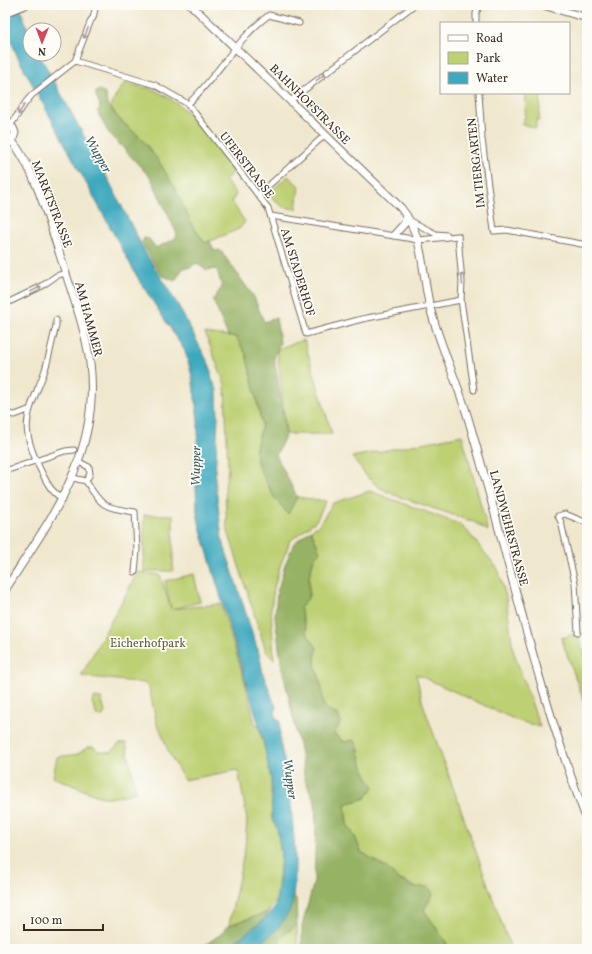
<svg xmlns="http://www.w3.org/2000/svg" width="592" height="954" viewBox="0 0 592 954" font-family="Vollkorn,serif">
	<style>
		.green { fill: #bdd073; stroke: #7c7d48 }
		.forest { fill: #96b265; stroke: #686e42 }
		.water { fill: #3ea9be; stroke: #3c6a6e }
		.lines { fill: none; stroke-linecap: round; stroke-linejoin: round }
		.street-casing { stroke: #7a6c5c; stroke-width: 7 }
		.secondary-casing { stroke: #7a6c5c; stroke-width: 9 }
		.street { stroke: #fff; stroke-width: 5 }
		.secondary { stroke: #fff; stroke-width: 7 }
		.oneway { stroke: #a79f9a }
		.labels { text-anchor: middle; stroke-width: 3.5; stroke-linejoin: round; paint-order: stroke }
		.street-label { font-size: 12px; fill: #3b2a1e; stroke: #fdfcf7 }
		.park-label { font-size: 12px; fill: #625c38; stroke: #fdfcf7 }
		.water-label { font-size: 13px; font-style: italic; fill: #3c5d5e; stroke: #fdfcf7 }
	</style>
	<rect width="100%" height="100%" fill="#fdfcf7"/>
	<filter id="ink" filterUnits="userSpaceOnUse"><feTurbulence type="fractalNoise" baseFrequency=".025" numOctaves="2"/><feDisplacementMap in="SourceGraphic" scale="8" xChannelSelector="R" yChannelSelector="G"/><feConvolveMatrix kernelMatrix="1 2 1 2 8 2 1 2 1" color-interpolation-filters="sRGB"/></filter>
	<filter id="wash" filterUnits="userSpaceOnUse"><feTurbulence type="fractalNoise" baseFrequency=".012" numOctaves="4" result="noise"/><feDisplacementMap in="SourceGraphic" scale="16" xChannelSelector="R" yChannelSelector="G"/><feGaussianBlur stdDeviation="0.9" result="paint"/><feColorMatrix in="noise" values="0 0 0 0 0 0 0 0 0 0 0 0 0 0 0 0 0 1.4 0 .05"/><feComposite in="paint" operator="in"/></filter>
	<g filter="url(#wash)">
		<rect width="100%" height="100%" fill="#f0e8ce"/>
		<g class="green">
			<path d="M125,83C136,86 149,87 158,92C192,108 213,142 235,171L225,180L236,194L232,202L245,222L239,229L205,243L192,225L174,186L142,139L119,119L111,107L116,95Z"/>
			<polygon points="526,93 541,93 539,120 536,120 536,128 521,124 525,117"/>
			<polygon points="288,176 299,186 296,209 283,207 268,194"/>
			<polygon points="205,333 236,337 246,354 262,424 255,452 258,466 288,514 297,497 326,501 316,521 290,541 280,566 274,588 271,608 274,660 266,651 227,528 225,486 228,469 225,385"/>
			<polygon points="304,340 332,434 286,434 277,349"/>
			<polygon points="462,435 488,531 474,522 394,495 380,488 367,477 352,457"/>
			<path d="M370,491L459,524L467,531L498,569L506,597L513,650L540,727L516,720L416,674L423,704L511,949H448L446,942L424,910L433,894L398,879L388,869L361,852L355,837L347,824L345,804L366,798L374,787C369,780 365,773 362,764C359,755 360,748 354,740L344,742L334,734L338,715C315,705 326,702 321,685C317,666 312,669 317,648L307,634L300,607L309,597V577L314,558L320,552L311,530L319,525L333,503Z"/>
			<rect x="144" y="515" width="29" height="56"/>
			<polygon points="138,572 160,575 171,609 165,581 194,574 200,602 173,609 221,604 245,682 255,724 258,725 267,758 271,780 272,819 277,829 281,854 277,899 268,912 229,925 245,848 247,819 238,770 184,780 169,753 160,729 157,725 149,688 144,683 81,676"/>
			<polygon points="577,633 587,661 587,709 561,638"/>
			<polygon points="95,697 101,698 105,712 102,717 97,716 92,702"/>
			<polygon points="126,743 136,792 110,798 98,796 53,777 57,757 78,754 88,747 94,747 98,751 111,752 119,744"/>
			<polygon points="297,925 298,949 273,949 278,946 280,938"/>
		</g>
		<g class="forest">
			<polygon points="100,90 106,95 107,104 119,119 142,139 158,160 174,186 192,225 205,243 210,241 214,251 220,250 254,297 264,322 276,318 280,342 274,358 286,434 276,455 297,497 288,514 274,497 258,466 255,452 262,424 246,354 236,337 228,336 213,300 222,287 217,269 206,270 196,263 191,267 183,268 175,281 161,275 142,243 144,238 149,239 156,248 176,238 177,234 151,178 108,132 97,111 100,109 99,106 100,105 96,96 96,92"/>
			<path d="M311,530L320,552L314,558L309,577V597L300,608L307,634L317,648C312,668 317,667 321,685C326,702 315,705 338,715L341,722L334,734L344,742L354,740C360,748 359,755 362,764C365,773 369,780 374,787L366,798L345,804L347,824L355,837L361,852L388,869L398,879L413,887H429L433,894L424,910L446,942L448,949H302V926L314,882L316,826L315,802L305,780L301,754L281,662L275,616L277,593L285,565L294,543Z"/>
			<path d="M293,894L296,899L297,925L280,938L278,946L273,949H254C272,933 290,919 293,894Z"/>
			<polygon points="268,912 265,919 225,949 199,949 221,934 229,925"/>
		</g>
		<polygon class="water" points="5,5 19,5 30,35 30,54 39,54 109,181 145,252 178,305 210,366 212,379 217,390 218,417 215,479 222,539 260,657 263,674 276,707 275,717 280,721 280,742 289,782 295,849 295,878 292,906 287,915 278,928 254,949 225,949 265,919 275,907 280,875 281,854 277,829 272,819 271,780 263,739 200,527 197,513 195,462 198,436 198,420 192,376 185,351 140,282 18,58 5,27"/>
	</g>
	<g filter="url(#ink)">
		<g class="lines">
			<defs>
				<g id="street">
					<polyline points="476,23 476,13 480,5"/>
					<polyline points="75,61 155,85 188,104 268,208 306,334 362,319 461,300"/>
					<polyline points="479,93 482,139 494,231 507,230 587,245"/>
					<polyline points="290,101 414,5"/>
					<path d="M188,104C217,77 236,39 269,15L299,23"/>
					<polyline points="10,126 26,102 32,95 75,61 91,20 93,18 96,5"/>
					<polyline points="258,195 325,135"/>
					<polyline points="271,216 419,240 458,236"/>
					<polyline points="411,221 436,234 447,235"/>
					<polyline points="458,236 462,282 461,300 474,390"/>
					<polyline points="5,304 42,286 56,276 65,273"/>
					<path d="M56,320V326C52,341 49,358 44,373C27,417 18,424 41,471C47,483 51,492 63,499"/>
					<polyline points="5,414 15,415 28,410"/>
					<polyline points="79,462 89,467 90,474 86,481"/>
					<polyline points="5,471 65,451 74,450"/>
					<polyline points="73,478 86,481"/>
					<path d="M86,481C102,508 105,507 135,512L137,550L135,572"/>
					<polyline points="578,632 575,583 561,522 558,516 565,514 587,523"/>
				</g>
				<g id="secondary">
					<path d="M191,5L401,208C428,242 420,279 433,318C443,352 458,384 468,418C508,552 536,689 587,820"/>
					<polyline points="543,5 587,18"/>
					<polyline points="5,13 25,5"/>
					<polyline points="5,125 13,128 15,133 12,141 5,144"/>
					<polyline points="394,235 405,223 406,215"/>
					<path d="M5,590C51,518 101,454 90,363C85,326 71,291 60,255C49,221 35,169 12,141"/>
				</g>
			</defs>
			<use href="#street" class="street-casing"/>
			<use href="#secondary" class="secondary-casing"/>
			<use href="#street" class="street"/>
			<use href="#secondary" class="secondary"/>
		</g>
		<defs><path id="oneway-shaft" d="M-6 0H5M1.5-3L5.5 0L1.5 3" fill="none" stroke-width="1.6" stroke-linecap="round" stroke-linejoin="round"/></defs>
		<g class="oneway">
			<use href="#oneway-shaft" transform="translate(86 33) rotate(112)"/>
			<use href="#oneway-shaft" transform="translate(321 77) rotate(-37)"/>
			<use href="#oneway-shaft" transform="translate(21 110) rotate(122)"/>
			<use href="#oneway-shaft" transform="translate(462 279) rotate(-93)"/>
			<use href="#oneway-shaft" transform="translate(36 289) rotate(-27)"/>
		</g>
	</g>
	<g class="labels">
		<g class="street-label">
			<text transform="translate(310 104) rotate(45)" y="4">BAHNHOFSTRASSE</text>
			<text transform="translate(476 163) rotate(-96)" y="4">IM TIERGARTEN</text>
			<text transform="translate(247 165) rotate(52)" y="4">UFERSTRASSE</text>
			<text transform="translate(52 204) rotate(69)" y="4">MARKTSTRASSE</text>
			<text transform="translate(298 272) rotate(73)" y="4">AM STADERHOF</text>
			<text transform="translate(89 319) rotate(75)" y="4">AM HAMMER</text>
			<text transform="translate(509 528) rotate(75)" y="4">LANDWEHRSTRASSE</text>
		</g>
		<g class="park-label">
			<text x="148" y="647">Eicherhofpark</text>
		</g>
		<g class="water-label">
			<text transform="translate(99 154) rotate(60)" y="5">Wupper</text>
			<text transform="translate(195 466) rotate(-89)" y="5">Wupper</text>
			<text transform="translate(291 779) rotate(82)" y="5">Wupper</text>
		</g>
	</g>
	<rect width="592" height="954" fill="none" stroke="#fdfcf7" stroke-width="20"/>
	<rect x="440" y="22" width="130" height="72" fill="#fdfcf7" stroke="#afa8a0"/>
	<rect x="448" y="35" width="20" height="6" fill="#ffffff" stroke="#afa8a0"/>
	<text x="476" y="42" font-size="12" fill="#3b2a1e">Road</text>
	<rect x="448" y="52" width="20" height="12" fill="#bdd073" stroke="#afa8a0"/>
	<text x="476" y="62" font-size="12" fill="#3b2a1e">Park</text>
	<rect x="448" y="72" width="20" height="12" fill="#3ea9be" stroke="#afa8a0"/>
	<text x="476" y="82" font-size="12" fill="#3b2a1e">Water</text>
	<g transform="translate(42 42) rotate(181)"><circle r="19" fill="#fdfcf7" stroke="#afa8a0"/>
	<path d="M0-3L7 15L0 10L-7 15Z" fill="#d1495b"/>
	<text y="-6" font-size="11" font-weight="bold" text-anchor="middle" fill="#3b2a1e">N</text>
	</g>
	<path d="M24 924v6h79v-6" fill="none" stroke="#3b2a1e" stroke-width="2"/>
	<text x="30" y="924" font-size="12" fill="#3b2a1e" stroke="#fdfcf7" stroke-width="3" paint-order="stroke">100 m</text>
</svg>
